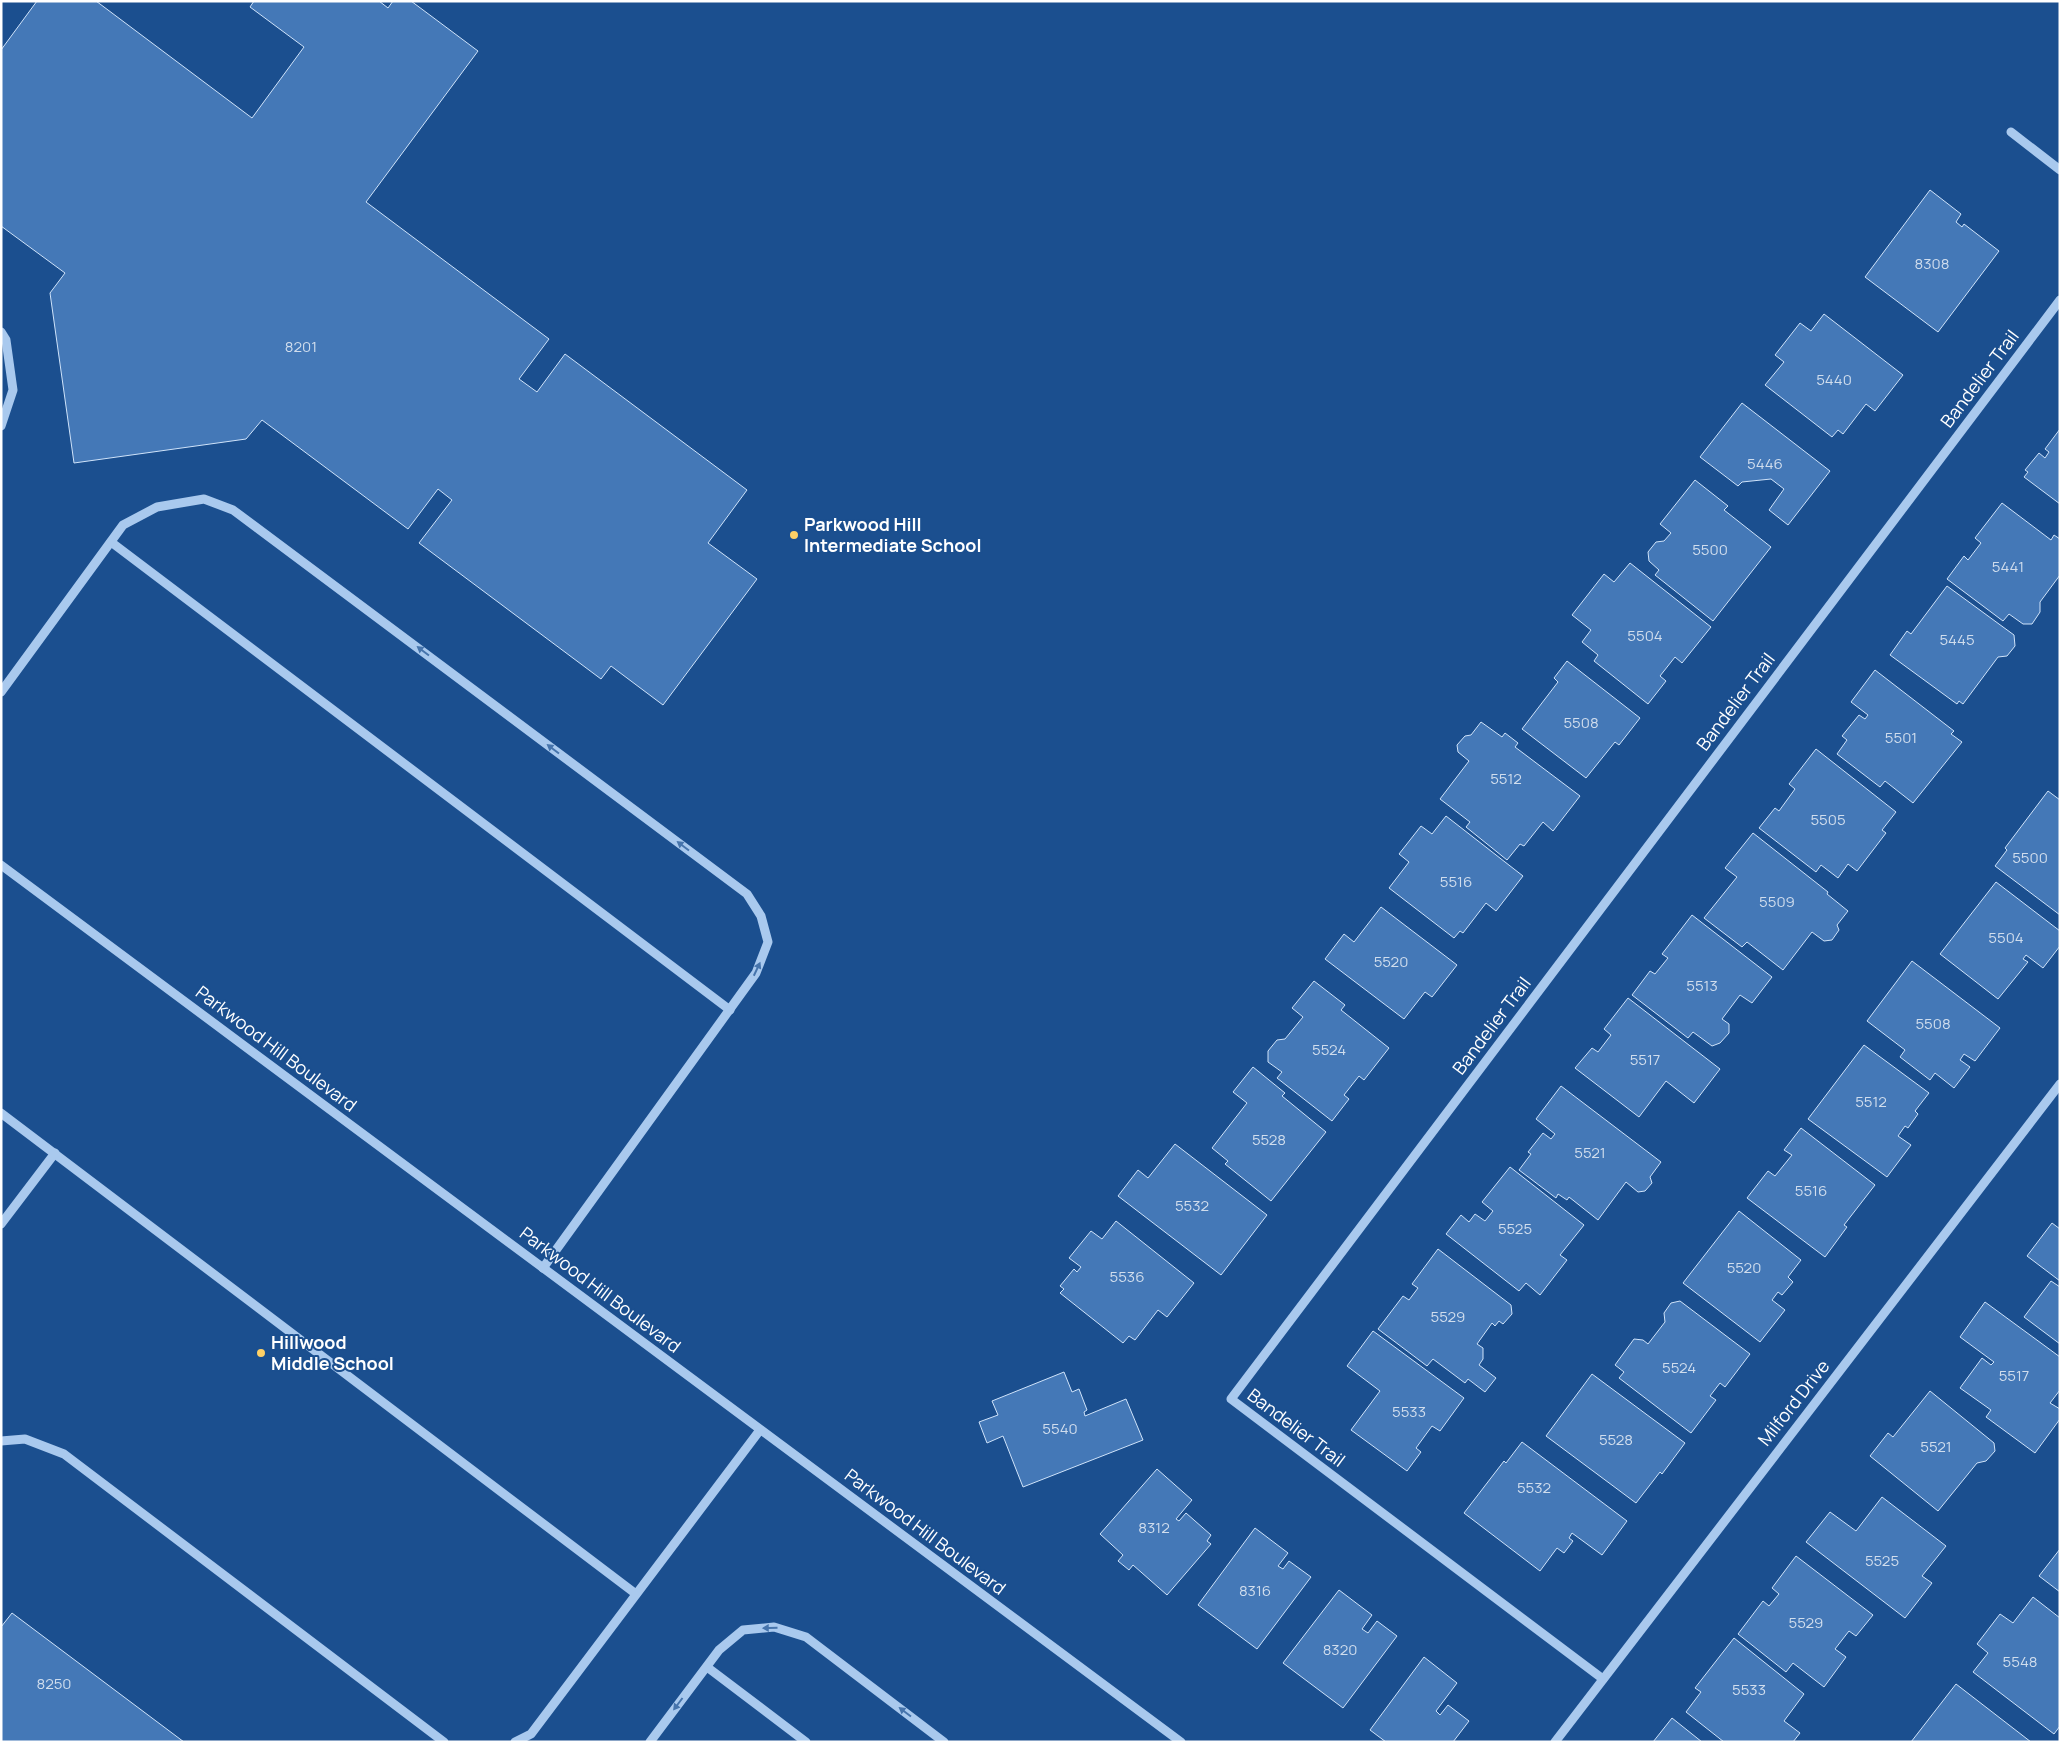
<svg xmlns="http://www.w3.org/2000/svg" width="2061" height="1743" viewBox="0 0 2061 1743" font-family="Manrope,sans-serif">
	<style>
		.building { fill: #4478b7; stroke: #cfe3fa }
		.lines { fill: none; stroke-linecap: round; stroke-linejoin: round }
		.minor { stroke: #a9c9ee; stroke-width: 9 }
		.oneway { fill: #4674ac }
		.poi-dot { fill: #ffd166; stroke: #1b4f8f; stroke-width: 2 }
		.labels { text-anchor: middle; stroke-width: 4; stroke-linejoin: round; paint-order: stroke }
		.number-label { font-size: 15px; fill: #d0dded }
		.street-label { font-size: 18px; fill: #fff; stroke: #1b4f8f }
		.poi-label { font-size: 18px; font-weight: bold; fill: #fff; stroke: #1b4f8f; text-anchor: start }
	</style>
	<rect width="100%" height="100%" fill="#1b4f8f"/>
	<g class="building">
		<polygon points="37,1 96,1 252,118 304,47 250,7 254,1 379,1 388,8 393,1 411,1 478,51 366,202 549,339 519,379 537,392 565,354 747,490 708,543 757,579 663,705 611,666 601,679 419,543 452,500 438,489 408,529 262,420 246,439 74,463 50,293 65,273 1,226 1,50"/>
		<polygon points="1930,190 1961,214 1956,222 1962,227 1964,224 1999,251 1938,332 1865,277"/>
		<polygon points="1824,314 1903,375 1875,411 1866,404 1843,434 1838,430 1832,437 1765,385 1784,362 1775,355 1800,323 1811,331"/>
		<polygon points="1742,403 1830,471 1788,525 1769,510 1784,489 1771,479 1742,482 1738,486 1700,457"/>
		<polygon points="2060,429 2060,504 2024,477 2028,472 2025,470 2039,453 2045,458 2049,452 2045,449"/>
		<polygon points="1695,480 1728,506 1724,510 1771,547 1713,621 1655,575 1659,570 1649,561 1648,552 1656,542 1664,541 1671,533 1660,524"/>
		<polygon points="2002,503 2051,540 2054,535 2060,539 2060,575 2040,602 2040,612 2032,624 2023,624 2009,614 2003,621 1947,579 1964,556 1968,560 1981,543 1975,538"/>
		<polygon points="1630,563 1711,627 1682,663 1675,657 1660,676 1666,681 1648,704 1594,661 1598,655 1582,642 1591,630 1572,615 1604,574 1614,582"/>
		<polygon points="1947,586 2014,635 2015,646 2007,656 1998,657 1963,704 1959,701 1957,704 1890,655 1907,631 1911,634"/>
		<polygon points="1567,661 1640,718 1619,745 1615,742 1586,778 1522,729 1558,682 1554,678"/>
		<polygon points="1875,670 1954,731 1951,734 1962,742 1913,803 1885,781 1880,787 1837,754 1847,740 1842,736 1859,715 1865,719 1868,715 1851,702"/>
		<polygon points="1481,722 1502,737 1505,733 1518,743 1515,747 1580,796 1553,831 1543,822 1524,846 1520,844 1507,860 1466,827 1470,822 1440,799 1469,761 1458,752 1457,745 1465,736 1471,735"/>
		<polygon points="1816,749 1896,812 1882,830 1886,833 1857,871 1848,864 1838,878 1821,865 1816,872 1759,828 1775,808 1779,811 1795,789 1789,784"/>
		<polygon points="2048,791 2060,800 2060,915 1995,866 2007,850 2005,848"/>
		<polygon points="1446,816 1523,876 1496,911 1486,903 1463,933 1460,931 1454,938 1389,888 1409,862 1399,854 1421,826 1432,834"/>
		<polygon points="1753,833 1828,892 1827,894 1848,911 1837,925 1839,930 1832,940 1824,941 1812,932 1783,970 1747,942 1742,947 1704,918 1737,877 1725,868"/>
		<polygon points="1996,882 2060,931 2060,946 2043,968 2026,955 2023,959 2028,962 1998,999 1940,954"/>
		<polygon points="1381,907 1457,965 1432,997 1425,992 1404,1019 1325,959 1344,934 1354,942"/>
		<polygon points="1692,915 1772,977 1752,1003 1740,995 1722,1019 1729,1024 1729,1033 1720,1043 1712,1046 1693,1032 1688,1038 1632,995 1650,971 1655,974 1668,958 1662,954"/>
		<polygon points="1912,961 2000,1028 1975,1061 1964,1054 1960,1060 1970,1067 1954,1088 1935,1073 1930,1080 1900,1057 1905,1050 1867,1021"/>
		<polygon points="1314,981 1345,1005 1341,1010 1389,1048 1364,1080 1359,1076 1344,1095 1349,1099 1332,1121 1277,1078 1282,1072 1268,1062 1268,1051 1277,1040 1285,1039 1303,1017 1292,1008"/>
		<polygon points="1628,998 1720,1069 1694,1103 1666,1081 1639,1117 1575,1068 1592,1048 1598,1052 1611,1035 1604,1029"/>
		<polygon points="1864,1045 1929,1093 1915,1111 1918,1114 1908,1128 1905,1126 1898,1136 1911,1145 1887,1177 1808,1119"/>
		<polygon points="1253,1067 1285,1093 1282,1096 1326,1132 1271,1201 1225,1164 1228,1161 1212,1148 1247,1103 1233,1092"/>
		<polygon points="1561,1086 1661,1162 1650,1177 1652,1183 1645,1191 1638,1192 1626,1182 1598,1220 1569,1197 1567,1200 1558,1194 1556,1198 1519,1170 1531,1154 1528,1152 1543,1133 1551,1139 1555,1134 1536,1119"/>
		<polygon points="1801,1128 1875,1185 1844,1225 1847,1227 1825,1257 1747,1198 1768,1171 1775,1176 1792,1155 1784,1150"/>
		<polygon points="1175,1144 1267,1215 1221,1275 1118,1196 1138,1170 1148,1178"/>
		<polygon points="1510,1167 1584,1225 1560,1255 1567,1260 1540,1295 1526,1283 1519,1291 1446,1234 1461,1215 1469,1222 1475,1214 1485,1221 1493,1211 1482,1202"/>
		<polygon points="1739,1211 1801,1260 1788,1277 1793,1282 1782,1295 1778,1292 1772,1300 1785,1310 1760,1342 1683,1283"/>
		<polygon points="1116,1221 1194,1283 1167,1317 1158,1310 1135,1340 1129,1336 1123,1343 1060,1293 1064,1289 1060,1286 1074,1269 1077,1272 1081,1267 1069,1258 1091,1231 1102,1239"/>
		<polygon points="2052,1223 2060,1229 2060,1281 2027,1256"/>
		<polygon points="1438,1249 1511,1305 1512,1314 1503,1324 1499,1321 1495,1326 1492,1323 1477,1344 1483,1348 1483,1359 1479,1365 1496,1378 1485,1392 1468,1379 1465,1383 1433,1359 1427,1366 1378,1329 1403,1296 1409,1300 1418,1288 1412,1284"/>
		<polygon points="2051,1281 2060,1287 2060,1344 2024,1317"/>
		<polygon points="1680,1301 1750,1354 1725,1387 1720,1383 1710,1396 1716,1400 1691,1433 1619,1378 1624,1372 1615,1365 1634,1339 1643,1340 1648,1344 1665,1322 1664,1313 1671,1303"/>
		<polygon points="1985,1302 2060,1357 2060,1390 2050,1403 2060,1409 2060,1419 2035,1453 1986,1417 1991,1410 1960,1388 1982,1358 1991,1365 1994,1362 1960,1337"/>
		<polygon points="1373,1331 1464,1398 1440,1431 1432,1426 1416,1448 1421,1452 1407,1471 1351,1430 1380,1391 1347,1366"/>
		<polygon points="1064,1372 1072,1392 1079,1389 1087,1410 1084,1412 1085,1416 1126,1399 1143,1440 1023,1487 1003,1436 987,1443 979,1422 998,1415 992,1401"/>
		<polygon points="1592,1374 1685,1443 1662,1474 1660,1472 1636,1503 1546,1436"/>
		<polygon points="1930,1391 1994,1443 1995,1451 1986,1461 1977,1463 1938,1511 1870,1456 1888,1433 1893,1437"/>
		<polygon points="1522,1442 1627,1521 1602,1555 1572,1533 1569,1538 1573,1541 1564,1553 1557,1548 1540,1571 1464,1513 1504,1461 1506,1463"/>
		<polygon points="1157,1469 1192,1500 1176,1519 1179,1521 1186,1513 1211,1535 1207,1541 1211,1544 1167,1595 1133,1565 1129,1570 1118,1561 1123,1555 1100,1534"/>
		<polygon points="1882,1497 1946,1546 1922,1576 1932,1583 1905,1618 1806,1542 1830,1512 1856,1531"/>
		<polygon points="1255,1528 1288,1553 1278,1566 1283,1569 1289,1561 1311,1577 1257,1649 1198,1605"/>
		<polygon points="2060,1549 2060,1592 2039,1576"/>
		<polygon points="1796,1556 1873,1615 1856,1636 1849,1631 1835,1649 1846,1657 1824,1687 1793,1663 1786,1672 1738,1634 1763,1601 1769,1606 1779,1594 1772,1588"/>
		<polygon points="1339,1590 1372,1615 1362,1629 1368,1633 1377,1621 1397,1636 1343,1708 1283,1663"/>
		<polygon points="2033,1597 2060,1618 2060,1726 2054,1734 1973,1672 1988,1653 1977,1644 2000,1614 2013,1623"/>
		<polygon points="12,1613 184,1742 1,1742 1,1627"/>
		<polygon points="1734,1638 1804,1694 1784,1721 1800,1733 1793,1742 1724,1742 1686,1712 1701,1692 1695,1688"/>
		<polygon points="1424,1657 1457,1683 1436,1711 1440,1715 1448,1705 1469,1721 1453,1742 1386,1742 1370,1730"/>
		<polygon points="1956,1684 2031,1742 1911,1742"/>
		<polygon points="1672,1718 1702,1742 1653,1742"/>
	</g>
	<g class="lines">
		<g class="minor">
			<polyline points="2011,132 2060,170"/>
			<polyline points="1,332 6,340 13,390 1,426"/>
			<polyline points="111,542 730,1010"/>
			<polyline points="1,692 123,525 157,507 204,499 233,510 747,894 761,916 768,942 756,973 543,1268"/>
			<polyline points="1,865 1181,1742"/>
			<polyline points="1,1113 636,1594"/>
			<polyline points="1,1224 55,1153"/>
			<polyline points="1,1441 25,1439 64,1454 444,1742"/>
			<polyline points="707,1667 806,1742"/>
			<polyline points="1603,1679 1231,1399 2060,300"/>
			<polyline points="515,1742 531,1734 760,1430"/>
			<polyline points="650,1742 719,1650 743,1630 774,1627 806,1637 944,1742"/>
			<polyline points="1555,1742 2060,1084"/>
		</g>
	</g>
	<defs><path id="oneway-solid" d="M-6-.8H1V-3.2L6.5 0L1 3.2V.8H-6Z" transform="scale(1.25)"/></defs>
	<g class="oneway">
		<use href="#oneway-solid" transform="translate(423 651) rotate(-143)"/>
		<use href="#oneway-solid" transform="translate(553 749) rotate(-143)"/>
		<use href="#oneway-solid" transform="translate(683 846) rotate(-143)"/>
		<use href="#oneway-solid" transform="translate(757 969) rotate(-65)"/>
		<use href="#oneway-solid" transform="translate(770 1628) rotate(179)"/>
		<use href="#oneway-solid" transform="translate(678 1704) rotate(127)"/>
		<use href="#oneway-solid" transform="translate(905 1712) rotate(-143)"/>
	</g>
	<g class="poi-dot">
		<circle cx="794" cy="535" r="5"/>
		<circle cx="261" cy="1353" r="5"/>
	</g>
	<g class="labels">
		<g class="number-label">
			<text x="1932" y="269">8308</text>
			<text x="301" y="352">8201</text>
			<text x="1834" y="385">5440</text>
			<text x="1765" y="469">5446</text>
			<text x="1710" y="555">5500</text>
			<text x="2008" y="572">5441</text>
			<text x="1645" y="641">5504</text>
			<text x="1957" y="645">5445</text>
			<text x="1581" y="728">5508</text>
			<text x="1901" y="743">5501</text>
			<text x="1506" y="784">5512</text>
			<text x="1828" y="825">5505</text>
			<text x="2030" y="863">5500</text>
			<text x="1456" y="887">5516</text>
			<text x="1777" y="907">5509</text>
			<text x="2006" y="943">5504</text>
			<text x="1391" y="967">5520</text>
			<text x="1702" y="991">5513</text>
			<text x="1933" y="1029">5508</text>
			<text x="1329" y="1055">5524</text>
			<text x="1645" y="1065">5517</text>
			<text x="1871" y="1107">5512</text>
			<text x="1269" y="1145">5528</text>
			<text x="1590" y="1158">5521</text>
			<text x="1811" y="1196">5516</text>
			<text x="1192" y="1211">5532</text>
			<text x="1515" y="1234">5525</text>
			<text x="1744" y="1273">5520</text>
			<text x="1127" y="1282">5536</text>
			<text x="1448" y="1322">5529</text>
			<text x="1679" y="1373">5524</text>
			<text x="2014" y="1381">5517</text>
			<text x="1409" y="1417">5533</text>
			<text x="1060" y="1434">5540</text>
			<text x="1616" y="1445">5528</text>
			<text x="1936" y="1452">5521</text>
			<text x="1534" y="1493">5532</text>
			<text x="1154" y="1533">8312</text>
			<text x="1882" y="1566">5525</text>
			<text x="1255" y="1596">8316</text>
			<text x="1806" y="1628">5529</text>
			<text x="1340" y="1655">8320</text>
			<text x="2020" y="1667">5548</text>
			<text x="54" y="1689">8250</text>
			<text x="1749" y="1695">5533</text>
		</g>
		<g class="street-label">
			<text transform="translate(1980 379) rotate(-53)" y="6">Bandelier Trail</text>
			<text transform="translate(1736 702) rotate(-53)" y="6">Bandelier Trail</text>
			<text transform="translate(1492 1026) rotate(-53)" y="6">Bandelier Trail</text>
			<text transform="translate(276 1049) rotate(37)" y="6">Parkwood Hill Boulevard</text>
			<text transform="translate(600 1290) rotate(37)" y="6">Parkwood Hill Boulevard</text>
			<text transform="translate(1794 1403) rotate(-52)" y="6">Milford Drive</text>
			<text transform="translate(1296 1428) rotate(37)" y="6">Bandelier Trail</text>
			<text transform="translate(925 1532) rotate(37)" y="6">Parkwood Hill Boulevard</text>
		</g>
		<g class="poi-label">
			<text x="804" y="531">Parkwood Hill<tspan x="804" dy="21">Intermediate School</tspan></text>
			<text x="271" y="1349">Hillwood<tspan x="271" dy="21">Middle School</tspan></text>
		</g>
	</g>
	<rect width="2061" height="1743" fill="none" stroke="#ffffff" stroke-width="5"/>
</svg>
